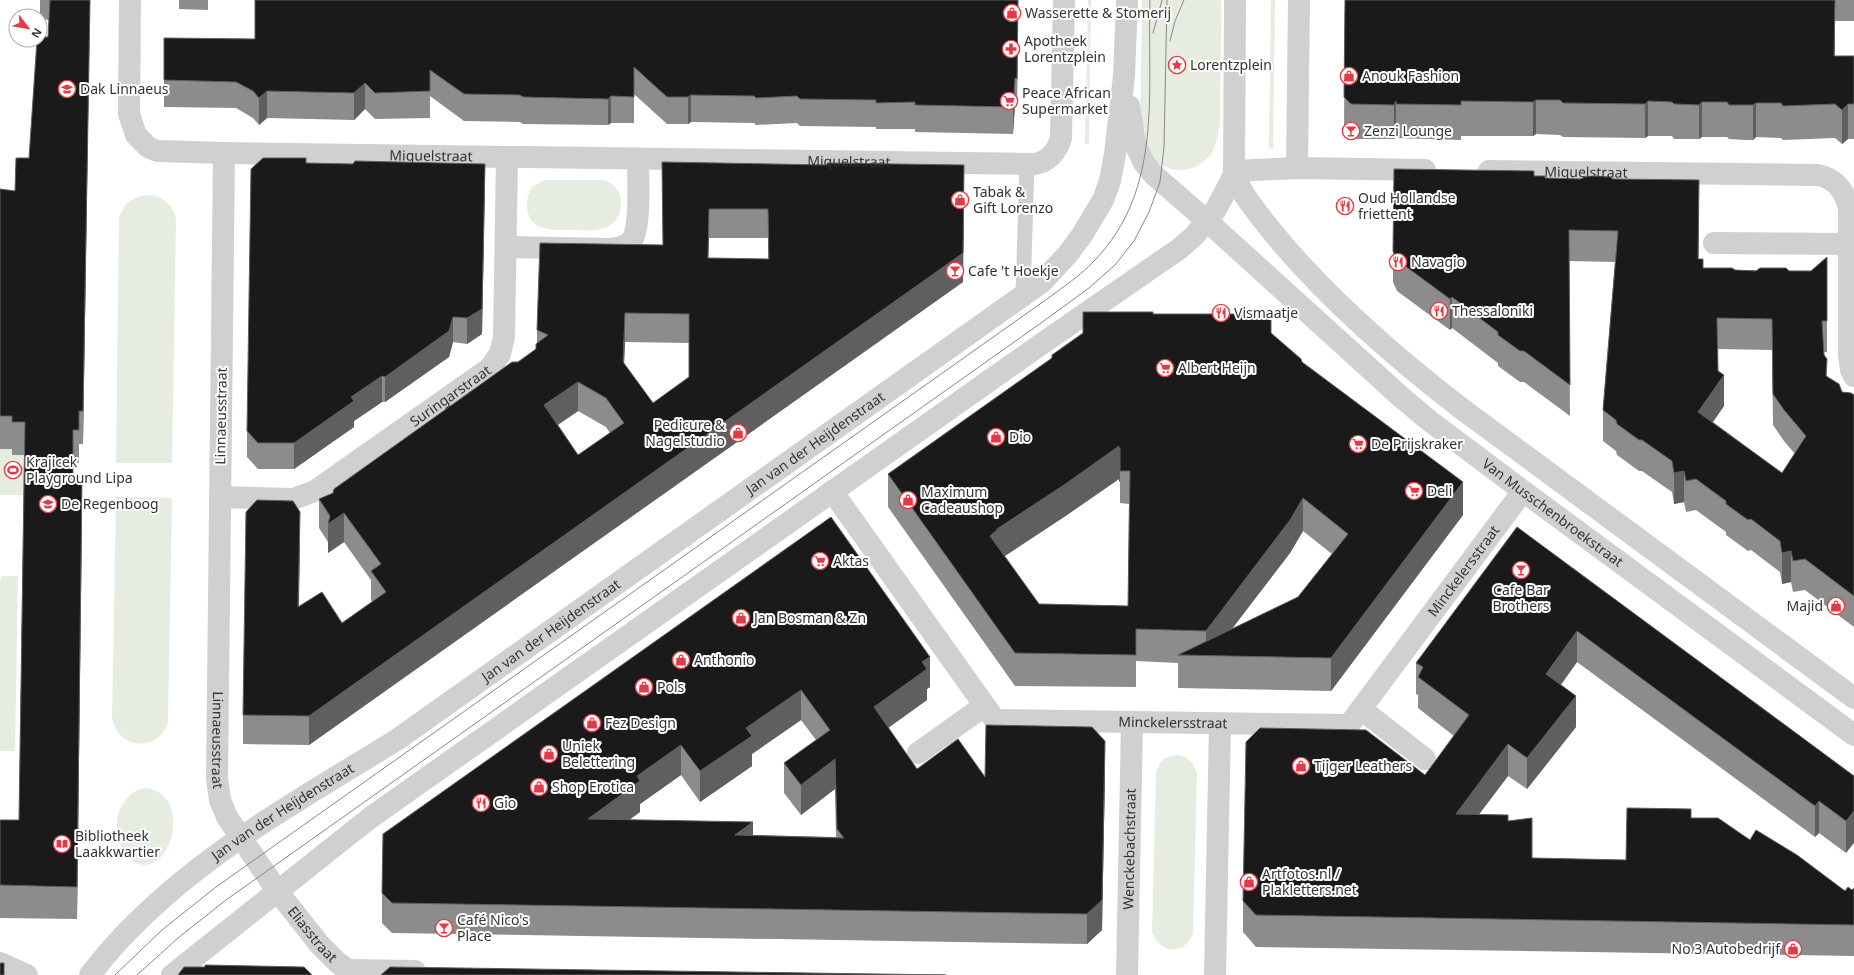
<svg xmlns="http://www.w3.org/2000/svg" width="1854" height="975" viewBox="0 0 1854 975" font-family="'Noto Sans',sans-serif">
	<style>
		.green { fill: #e6ecdf }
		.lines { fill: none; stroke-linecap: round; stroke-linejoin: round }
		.service { stroke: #d0d0d0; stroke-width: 15 }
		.minor { stroke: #d0d0d0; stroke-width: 22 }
		.tertiary { stroke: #d0d0d0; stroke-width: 22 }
		.tram { stroke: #888; stroke-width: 1 }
		.wall { fill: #8c8c8c; fill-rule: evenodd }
		.shaded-wall { fill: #5f5f5f }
		.building { fill: #1a1a1a; stroke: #5f5f5f; fill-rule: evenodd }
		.labels { text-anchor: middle; stroke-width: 4; stroke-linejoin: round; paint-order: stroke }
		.poi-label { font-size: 14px; fill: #333; stroke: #fff; text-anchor: start }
		.street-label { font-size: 14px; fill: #333; stroke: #fff }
	</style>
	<rect width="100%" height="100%" fill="#fff"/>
	<g class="green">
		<polygon points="1088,0 1091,0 1089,144 1085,144"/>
		<path d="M1142,0H1221C1222,28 1221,57 1220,85C1220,105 1222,127 1215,146C1210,160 1196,170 1180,170C1164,170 1152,160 1145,146C1137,130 1141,103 1141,85C1141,57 1142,28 1142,0Z"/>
		<polygon points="1271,0 1275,0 1273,149 1269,148"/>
		<path d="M545,180H602C610,181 617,187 620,195C622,200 621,205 620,210C615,234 590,230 572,230C561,230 549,231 539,226C524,220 524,197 533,186Z"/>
		<path d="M153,195C165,199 173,206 176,219L172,463H116L119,219C124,201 135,195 153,195Z"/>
		<polygon points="12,448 26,453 24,495 0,495 0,449"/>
		<path d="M116,497L172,498L168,722C159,753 118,750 112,718Z"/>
		<polygon points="2,576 18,576 15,751 0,751 0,582"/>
		<path d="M1176,755C1187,756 1193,762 1197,773L1193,933C1185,956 1160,954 1152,932L1156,773C1159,762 1164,757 1176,755Z"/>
		<path d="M148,788C177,794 178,829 166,850C141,892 99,835 125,801C131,793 138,788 148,788Z"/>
	</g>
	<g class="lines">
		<polyline class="service" points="1023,296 1027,163"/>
		<g class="minor">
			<path id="s1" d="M130,0L129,114L136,135L148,147L157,151L224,153L1035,164C1050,161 1057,151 1061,138L1064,0"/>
			<path id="s2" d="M224,153L217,778L220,800L227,817L278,892L320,945L337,962L348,970"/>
			<polyline points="1297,168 1299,0"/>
			<polyline points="1234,171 1297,168 1425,170"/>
			<path id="s3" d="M1489,171L1818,175C1835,178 1845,191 1849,208V355L1851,370L1854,376"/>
			<polyline points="1714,243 1850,244"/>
			<path d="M506,247L612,249C620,248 627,246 632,240C641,226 638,176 638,159"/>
			<path id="s4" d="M832,491L995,720L1349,725L1523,491"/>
			<path id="s5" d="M220,497L293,499L315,491L490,368L500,354L504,337L507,157"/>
			<polyline points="1361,709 1425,759"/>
			<polyline points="918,753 984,706"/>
			<polyline points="0,963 27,975"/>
			<polyline points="348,970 415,971"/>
			<path id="s6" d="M1127,975L1132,723"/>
			<polyline points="1215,975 1220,724"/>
		</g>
		<g class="tertiary">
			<path id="s7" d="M1129,106L1135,144L1144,163L1154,175L1207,221L1401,397L1431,422L1523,491L1854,735"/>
			<path d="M1234,171C1238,189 1252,206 1263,220C1318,291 1392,355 1462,409L1854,698"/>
			<path id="s8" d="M90,975C104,957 119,939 136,923C212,847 308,795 398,739L1042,282L1068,254L1082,235L1103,200L1110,181L1115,154L1124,76L1127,0"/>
			<polyline points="172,975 370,818 1040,345 1179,249 1194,236 1215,211 1234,175 1235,0"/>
		</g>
		<g class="tram">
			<polyline points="1153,33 1162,0"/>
			<polyline points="1170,41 1175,21 1184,0"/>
			<path d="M115,975L162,930L216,887L1047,299C1063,287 1080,276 1094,261C1164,189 1147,91 1150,0"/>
			<polyline points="137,975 178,938 226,900 1041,323 1089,288 1115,265 1134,241 1149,212 1160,182 1164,147 1167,0"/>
		</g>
	</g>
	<g class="wall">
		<polygon points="40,0 90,0 83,444 79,444 79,463 73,462 73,480 82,513 77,919 0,918 0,820 19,820 24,455 12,455 12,449 0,449 0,189 15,191 29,158 48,37 49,20 40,19"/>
		<polygon points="178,0 208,0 208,10 179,9 179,0"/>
		<polygon points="1018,0 1017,105 1015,105 1013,134 915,132 915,129 876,129 876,127 800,126 797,123 756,125 754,123 691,122 688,124 667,124 634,94 634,123 611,123 608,125 523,124 520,122 464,121 430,96 430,118 375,119 365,109 354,120 267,118 259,125 253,118 236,108 164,107 164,38 255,39"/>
		<polygon points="1345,0 1854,0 1854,21 1835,21 1835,56 1854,56 1854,139 1848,139 1842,144 1835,138 1783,140 1781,138 1756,137 1753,140 1745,140 1729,139 1727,137 1702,137 1699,139 1674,139 1672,136 1648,136 1645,138 1563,137 1560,135 1536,134 1533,136 1461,136 1461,140 1396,138 1396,136 1394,139 1351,139 1344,131"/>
		<path d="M662,162L964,193L963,282L309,745L243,744V715L300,541L299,607L342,623L372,602L371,600V580L344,542L328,553V542L319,528V499L333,493L518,362L536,349L537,344V330L663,245ZM709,238H768V259L708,258ZM625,342L689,343V377L653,403L624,363ZM578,411L606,427L610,433L578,455L558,425Z"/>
		<polygon points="306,163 485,190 482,334 467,344 453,342 449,357 385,402 382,402 354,421 354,427 294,469 258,469 247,457 247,431"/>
		<path d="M1534,176L1545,178L1613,179L1699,211L1698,259L1703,268L1735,270L1811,271L1827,257V352H1824L1827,376L1842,392L1854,395V627L1805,590L1793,592L1791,582L1782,584L1780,572L1751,550L1748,551L1726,535V532L1696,510L1686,512L1684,502L1674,504L1672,492L1642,471H1639L1617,455L1616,451L1603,441V410L1615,262L1569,261L1570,416L1524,382H1520L1498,366V363L1452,328L1450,330L1397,291L1393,282V251ZM1718,349L1772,350L1773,425L1784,441L1795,454L1782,473L1713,422L1724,406L1718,371Z"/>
		<path d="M1153,314L1271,334L1463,515L1331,691L1178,688V663L1136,661V687L1015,686L888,507V474ZM1119,479V482L1120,481V503L1129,504L1128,606L1039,604L1005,556L1064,517ZM1303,531L1332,554L1298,597L1232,629L1290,553Z"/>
		<path d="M831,517L930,687L927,689V700L888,728L917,769L985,777L1105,772L1102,930L1087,944L392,933L382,923V893ZM801,720L816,740L784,763V793L801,815L835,789L836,837L753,835L629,820L640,812V804L681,775L700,802L752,766V754Z"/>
		<polygon points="1517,527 1854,776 1846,853 1819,833 1815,837 1577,662 1561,685 1576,727 1527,789 1508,776 1479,814 1508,821 1532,858 1626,860 1691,818 1750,840 1845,891 1852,890 1854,888 1854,956 1256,947 1243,932 1243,901 1425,775 1454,736 1418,708 1418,695 1416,694 1416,663"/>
	</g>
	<g class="shaded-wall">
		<polygon points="90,0 83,444 83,411"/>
		<polygon points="1018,0 1017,105 1017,79"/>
		<polygon points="1835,0 1835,21 1834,90 1834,56"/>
		<polygon points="1015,78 1015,105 1013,134 1013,107"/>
		<polygon points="365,83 365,109 354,120 354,93"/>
		<polygon points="267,91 267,118 259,125 259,98"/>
		<polygon points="691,95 691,122 688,124 688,97"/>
		<polygon points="611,96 611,123 608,125 608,99"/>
		<polygon points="1536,100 1536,134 1533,136 1533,102"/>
		<polygon points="1396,101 1396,136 1394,139 1394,105"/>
		<polygon points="1648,101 1648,136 1645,138 1645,104"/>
		<polygon points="1702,102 1702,137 1699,139 1699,105"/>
		<polygon points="1756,103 1756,137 1753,140 1753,105"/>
		<polygon points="1848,104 1848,139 1842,144 1842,110"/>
		<polygon points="485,164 482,334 467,344 467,318"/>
		<polygon points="964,165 963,282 309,745 309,716"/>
		<polygon points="1699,180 1699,211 1698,290 1698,259"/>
		<polygon points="1452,297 1452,328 1450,330 1450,299"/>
		<polygon points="625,313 625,342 623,391 623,362"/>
		<polygon points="453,317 453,342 449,357 385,402 385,377"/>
		<polygon points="1724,375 1724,406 1698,443 1698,412"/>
		<polygon points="382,376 382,402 354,421 354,427 294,469 294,443 351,397"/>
		<polygon points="578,382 578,411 544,434 544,405"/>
		<polygon points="1119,446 1119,479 1064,517 997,561 990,536 997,529"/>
		<polygon points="1120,448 1120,481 1119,482 1119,449"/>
		<polygon points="1684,471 1684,502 1674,504 1674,473"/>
		<polygon points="82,480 82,513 77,919 77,887"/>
		<polygon points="1463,482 1463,515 1331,691 1331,658"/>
		<polygon points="1303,498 1303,531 1290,553 1211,656 1206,656 1206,631"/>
		<polygon points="300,512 300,541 298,636 298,607"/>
		<polygon points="344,513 344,542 328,553 328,524"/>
		<polygon points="1791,551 1791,582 1782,584 1782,553"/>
		<polygon points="1577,631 1577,662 1546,705 1546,674"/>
		<polygon points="930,657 930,687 927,689 927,700 874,738 874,707 922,662"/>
		<polygon points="801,690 801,720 752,754 752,766 700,802 700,771 746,728"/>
		<polygon points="1576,696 1576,727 1527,789 1527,758"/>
		<polygon points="1105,741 1105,772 1102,930 1087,944 1087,914"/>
		<polygon points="1508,744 1508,776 1456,845 1456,814"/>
		<polygon points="681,745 681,775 640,804 640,812 588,849 588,819 637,776"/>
		<polygon points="835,759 835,789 801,815 801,785"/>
		<polygon points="1819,801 1819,833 1815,837 1815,806"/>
		<polygon points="1854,811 1854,843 1846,853 1846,821"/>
		<polygon points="753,822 753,852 735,835"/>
	</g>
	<g class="building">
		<polygon points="50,0 90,0 83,411 79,411 79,430 73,430 73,480 82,480 77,887 0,885 0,820 19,820 25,422 12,422 12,416 0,416 0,189 15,191 16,158 29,158 37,40 40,40 40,37 48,37"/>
		<polygon points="255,0 1018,0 1017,79 1015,78 1013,107 915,105 915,102 876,103 876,100 800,99 797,96 756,98 754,96 691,95 688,97 667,97 634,67 634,97 611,96 608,99 523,97 520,95 464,94 430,70 430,91 375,93 365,83 354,93 267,91 259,98 253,91 236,82 164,80 164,38 255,39"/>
		<polygon points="1345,0 1835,0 1834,56 1854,56 1854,104 1848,104 1842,110 1835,104 1783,106 1781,103 1756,103 1753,105 1729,105 1727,102 1702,102 1699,105 1674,104 1672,102 1648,101 1645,104 1563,103 1560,100 1536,100 1533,102 1461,101 1461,105 1396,104 1396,101 1394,105 1351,104 1344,97"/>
		<polygon points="263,158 306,158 306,163 353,164 355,161 485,164 482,309 467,318 453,317 449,331 385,377 382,376 351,397 354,401 294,443 258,443 247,431 251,169"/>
		<path d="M662,162L827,165V163L964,165L963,253L309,716L243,715L246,512L257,500L293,501L300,512L298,607L322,592L342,623L386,592L371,571L381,564L344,513L328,524L330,516L319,499L333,493L334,489L512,362H518L536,349V344L548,335L537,330L540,243L663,245ZM709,209H768L769,259L708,258ZM625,313L689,314V377L653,403L623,362ZM578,382L606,398L624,423L578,455L544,405Z"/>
		<path d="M1394,169L1534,171V176H1545V178L1581,179L1584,177L1593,176L1610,177L1613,179L1699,180L1698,259H1703V268H1732L1735,270L1756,271L1760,268H1786L1789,271H1811L1827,257V321H1822L1824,355L1827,359L1826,376L1839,384L1842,392L1851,393L1854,395V596L1805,559L1793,561L1791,551L1782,553L1780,541L1751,519L1748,520L1726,504V501L1696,479L1686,481L1684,471L1674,473L1672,461L1642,440H1639L1617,424L1616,420L1603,410L1618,231L1569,230L1570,385L1524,351H1520L1498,335V332L1452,297L1450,299L1397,260L1393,251ZM1717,318L1772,319L1773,394L1784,410L1806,436L1782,473L1698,412L1724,375L1718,371Z"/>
		<path d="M1083,312H1153V314H1271V333L1301,359L1302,362L1463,482L1331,658L1178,655L1298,597L1348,534L1303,498L1290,520L1206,631L1136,629V655L1015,653L888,474L1052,358V355L1083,333ZM1119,446V449L1120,448V471H1130L1128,606L1039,604L990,536L997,530V529L1064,485Z"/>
		<path d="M831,517L930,657L922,662L927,669L874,707L917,769L958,739L985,777L986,725L1092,727L1105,741L1102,900L1087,914L392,903L382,893L383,834ZM801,690L830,730L784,763L801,785L835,759L837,829L844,838L735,835L753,822L588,819L640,781L637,776L681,745L700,771L752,736L746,728Z"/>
		<polygon points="1517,527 1854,776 1854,811 1846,821 1819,801 1815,806 1577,631 1546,674 1576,696 1527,758 1508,744 1456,814 1508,815 1508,821 1532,818 1532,858 1626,860 1627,808 1691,809 1691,818 1718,818 1750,840 1756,830 1797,855 1845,891 1848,887 1852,890 1854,888 1854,925 1256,915 1243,901 1246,742 1260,728 1366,730 1425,775 1469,715 1418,677 1423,667 1416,663"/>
		<rect x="0" y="963" width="4" height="12"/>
		<polygon points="205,965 304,967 312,975 178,975 184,967 205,967"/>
		<polygon points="390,967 946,975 381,975"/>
	</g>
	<defs>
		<symbol id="shop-ring" viewBox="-11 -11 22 22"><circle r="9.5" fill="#fff" stroke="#e63946" stroke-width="1.5"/><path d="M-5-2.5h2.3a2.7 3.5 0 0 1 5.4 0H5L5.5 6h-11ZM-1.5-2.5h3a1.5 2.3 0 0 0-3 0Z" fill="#e63946"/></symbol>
		<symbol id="pharmacy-ring" viewBox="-11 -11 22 22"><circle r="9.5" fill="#fff" stroke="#e63946" stroke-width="1.5"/><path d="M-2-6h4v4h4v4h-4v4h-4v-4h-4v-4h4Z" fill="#e63946"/></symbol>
		<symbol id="sight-ring" viewBox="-11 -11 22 22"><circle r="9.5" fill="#fff" stroke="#e63946" stroke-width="1.5"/><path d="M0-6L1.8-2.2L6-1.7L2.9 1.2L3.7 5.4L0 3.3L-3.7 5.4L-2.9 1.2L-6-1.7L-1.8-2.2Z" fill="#e63946"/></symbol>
		<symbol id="school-ring" viewBox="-11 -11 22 22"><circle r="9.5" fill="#fff" stroke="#e63946" stroke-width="1.5"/><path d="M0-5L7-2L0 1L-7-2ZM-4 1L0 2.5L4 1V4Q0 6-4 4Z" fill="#e63946"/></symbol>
		<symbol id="supermarket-ring" viewBox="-11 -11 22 22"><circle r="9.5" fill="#fff" stroke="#e63946" stroke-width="1.5"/><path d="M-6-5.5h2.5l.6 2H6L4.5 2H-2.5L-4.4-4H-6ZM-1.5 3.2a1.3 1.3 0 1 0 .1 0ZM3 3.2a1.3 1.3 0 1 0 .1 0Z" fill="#e63946"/></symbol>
		<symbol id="bar-ring" viewBox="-11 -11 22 22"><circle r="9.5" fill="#fff" stroke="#e63946" stroke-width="1.5"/><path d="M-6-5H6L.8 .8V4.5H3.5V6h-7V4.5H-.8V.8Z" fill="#e63946"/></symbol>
		<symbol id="restaurant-ring" viewBox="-11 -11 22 22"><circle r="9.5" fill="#fff" stroke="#e63946" stroke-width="1.5"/><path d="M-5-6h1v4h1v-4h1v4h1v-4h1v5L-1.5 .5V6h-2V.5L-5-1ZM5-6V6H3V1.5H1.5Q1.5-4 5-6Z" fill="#e63946"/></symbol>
		<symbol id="stadium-ring" viewBox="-11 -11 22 22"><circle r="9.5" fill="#fff" stroke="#e63946" stroke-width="1.5"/><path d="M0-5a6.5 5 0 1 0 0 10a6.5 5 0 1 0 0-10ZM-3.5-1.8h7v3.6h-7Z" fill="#e63946"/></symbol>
		<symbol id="library-ring" viewBox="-11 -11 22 22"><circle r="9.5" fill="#fff" stroke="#e63946" stroke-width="1.5"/><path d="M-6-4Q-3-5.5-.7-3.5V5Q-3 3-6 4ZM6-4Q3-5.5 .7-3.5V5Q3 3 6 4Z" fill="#e63946"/></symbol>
	</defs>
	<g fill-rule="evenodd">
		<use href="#shop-ring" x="1002" y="3" width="20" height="20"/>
		<use href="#pharmacy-ring" x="1001" y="39" width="20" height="20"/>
		<use href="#sight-ring" x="1167" y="55" width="20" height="20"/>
		<use href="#shop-ring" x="1339" y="66" width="20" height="20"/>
		<use href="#school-ring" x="57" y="79" width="20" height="20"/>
		<use href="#supermarket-ring" x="999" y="91" width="20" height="20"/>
		<use href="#bar-ring" x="1341" y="121" width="20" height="20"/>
		<use href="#shop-ring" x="950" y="190" width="20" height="20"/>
		<use href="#restaurant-ring" x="1335" y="196" width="20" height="20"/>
		<use href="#restaurant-ring" x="1388" y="252" width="20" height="20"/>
		<use href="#bar-ring" x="945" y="261" width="20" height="20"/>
		<use href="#restaurant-ring" x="1429" y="301" width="20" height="20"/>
		<use href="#restaurant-ring" x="1211" y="303" width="20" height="20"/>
		<use href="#supermarket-ring" x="1155" y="358" width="20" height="20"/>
		<use href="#shop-ring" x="728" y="423" width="20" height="20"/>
		<use href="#shop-ring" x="986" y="427" width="20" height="20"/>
		<use href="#supermarket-ring" x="1348" y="434" width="20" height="20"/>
		<use href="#stadium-ring" x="3" y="460" width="20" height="20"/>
		<use href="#supermarket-ring" x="1404" y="481" width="20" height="20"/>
		<use href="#shop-ring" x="898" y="490" width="20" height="20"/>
		<use href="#school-ring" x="38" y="494" width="20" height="20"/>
		<use href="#supermarket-ring" x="810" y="551" width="20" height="20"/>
		<use href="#bar-ring" x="1511" y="560" width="20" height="20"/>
		<use href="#shop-ring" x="1826" y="596" width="20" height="20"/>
		<use href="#shop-ring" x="731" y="608" width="20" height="20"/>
		<use href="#shop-ring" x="671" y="650" width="20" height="20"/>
		<use href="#shop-ring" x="634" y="677" width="20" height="20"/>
		<use href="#shop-ring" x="582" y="713" width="20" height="20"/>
		<use href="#shop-ring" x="539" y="744" width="20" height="20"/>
		<use href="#shop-ring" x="1291" y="756" width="20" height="20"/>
		<use href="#shop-ring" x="529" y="777" width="20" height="20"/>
		<use href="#restaurant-ring" x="471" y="793" width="20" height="20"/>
		<use href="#library-ring" x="52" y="834" width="20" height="20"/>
		<use href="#shop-ring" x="1239" y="872" width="20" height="20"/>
		<use href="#bar-ring" x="434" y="918" width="20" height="20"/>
		<use href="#shop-ring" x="1783" y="939" width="20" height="20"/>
	</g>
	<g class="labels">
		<g class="poi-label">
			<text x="1025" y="18">Wasserette &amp; Stomerij</text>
			<text x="1024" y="46">Apotheek<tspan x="1024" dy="16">Lorentzplein</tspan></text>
			<text x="1190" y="70">Lorentzplein</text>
			<text x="1362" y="81">Anouk Fashion</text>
			<text x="80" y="94">Dak Linnaeus</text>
			<text x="1022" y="98">Peace African<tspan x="1022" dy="16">Supermarket</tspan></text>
			<text x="1364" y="136">Zenzi Lounge</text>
			<text x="973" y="197">Tabak &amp;<tspan x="973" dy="16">Gift Lorenzo</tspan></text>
			<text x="1358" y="203">Oud Hollandse<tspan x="1358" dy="16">friettent</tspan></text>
			<text x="1411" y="267">Navagio</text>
			<text x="968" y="276">Cafe 't Hoekje</text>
			<text x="1452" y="316">Thessaloniki</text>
			<text x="1234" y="318">Vismaatje</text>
			<text x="1178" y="373">Albert Heijn</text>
			<text x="725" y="430" text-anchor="end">Pedicure &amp;<tspan x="725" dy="16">Nagelstudio</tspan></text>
			<text x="1009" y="442">Dio</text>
			<text x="1371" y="449">De Prijskraker</text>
			<text x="26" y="467">Krajicek<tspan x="26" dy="16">Playground Lipa</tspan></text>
			<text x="1427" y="496">Deli</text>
			<text x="921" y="497">Maximum<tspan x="921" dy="16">Cadeaushop</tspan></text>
			<text x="61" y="509">De Regenboog</text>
			<text x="833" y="566">Aktas</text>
			<text x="1521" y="595" text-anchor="middle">Cafe Bar<tspan x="1521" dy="16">Brothers</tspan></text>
			<text x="1823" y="611" text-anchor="end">Majid</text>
			<text x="754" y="623">Jan Bosman &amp; Zn</text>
			<text x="694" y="665">Anthonio</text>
			<text x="657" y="692">Pols</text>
			<text x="605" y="728">Fez Design</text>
			<text x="562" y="751">Uniek<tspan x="562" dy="16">Belettering</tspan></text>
			<text x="1314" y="771">Tijger Leathers</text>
			<text x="552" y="792">Shop Erotica</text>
			<text x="494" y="808">Gio</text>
			<text x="75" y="841">Bibliotheek<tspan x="75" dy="16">Laakkwartier</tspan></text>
			<text x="1262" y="879">Artfotos.nl /<tspan x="1262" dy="16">Plakletters.net</tspan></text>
			<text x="457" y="925">Café Nico's<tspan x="457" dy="16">Place</tspan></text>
			<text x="1780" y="954" text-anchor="end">No 3 Autobedrijf</text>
		</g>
		<g class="street-label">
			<text dy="5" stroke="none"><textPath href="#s1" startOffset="437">Miquelstraat</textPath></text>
			<text dy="5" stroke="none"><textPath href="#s1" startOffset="855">Miquelstraat</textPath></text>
			<text dy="5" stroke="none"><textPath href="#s3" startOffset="97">Miquelstraat</textPath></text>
			<text dy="5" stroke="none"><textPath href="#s5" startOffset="262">Suringarstraat</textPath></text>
			<text transform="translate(221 416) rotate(-89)" y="5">Linnaeusstraat</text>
			<text dy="5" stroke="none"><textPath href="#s8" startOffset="902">Jan van der Heijdenstraat</textPath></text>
			<text dy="5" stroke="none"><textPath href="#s7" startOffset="598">Van Musschenbroekstraat</textPath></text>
			<text dy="5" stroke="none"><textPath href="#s4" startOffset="827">Minckelersstraat</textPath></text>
			<text dy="5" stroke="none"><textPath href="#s8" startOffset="578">Jan van der Heijdenstraat</textPath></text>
			<text dy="5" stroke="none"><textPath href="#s4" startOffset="459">Minckelersstraat</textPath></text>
			<text dy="5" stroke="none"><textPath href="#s2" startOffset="587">Linnaeusstraat</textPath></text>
			<text dy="5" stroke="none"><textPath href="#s8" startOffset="254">Jan van der Heijdenstraat</textPath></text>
			<text dy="5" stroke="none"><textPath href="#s6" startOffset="126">Wenckebachstraat</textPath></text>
			<text dy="5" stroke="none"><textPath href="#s2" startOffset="811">Eliasstraat</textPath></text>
		</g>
	</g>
	<g transform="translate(28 28) rotate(121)"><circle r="19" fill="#ffffff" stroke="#adadad"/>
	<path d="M0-3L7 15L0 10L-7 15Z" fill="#e63946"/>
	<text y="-6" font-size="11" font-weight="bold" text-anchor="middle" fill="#333333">N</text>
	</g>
</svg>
